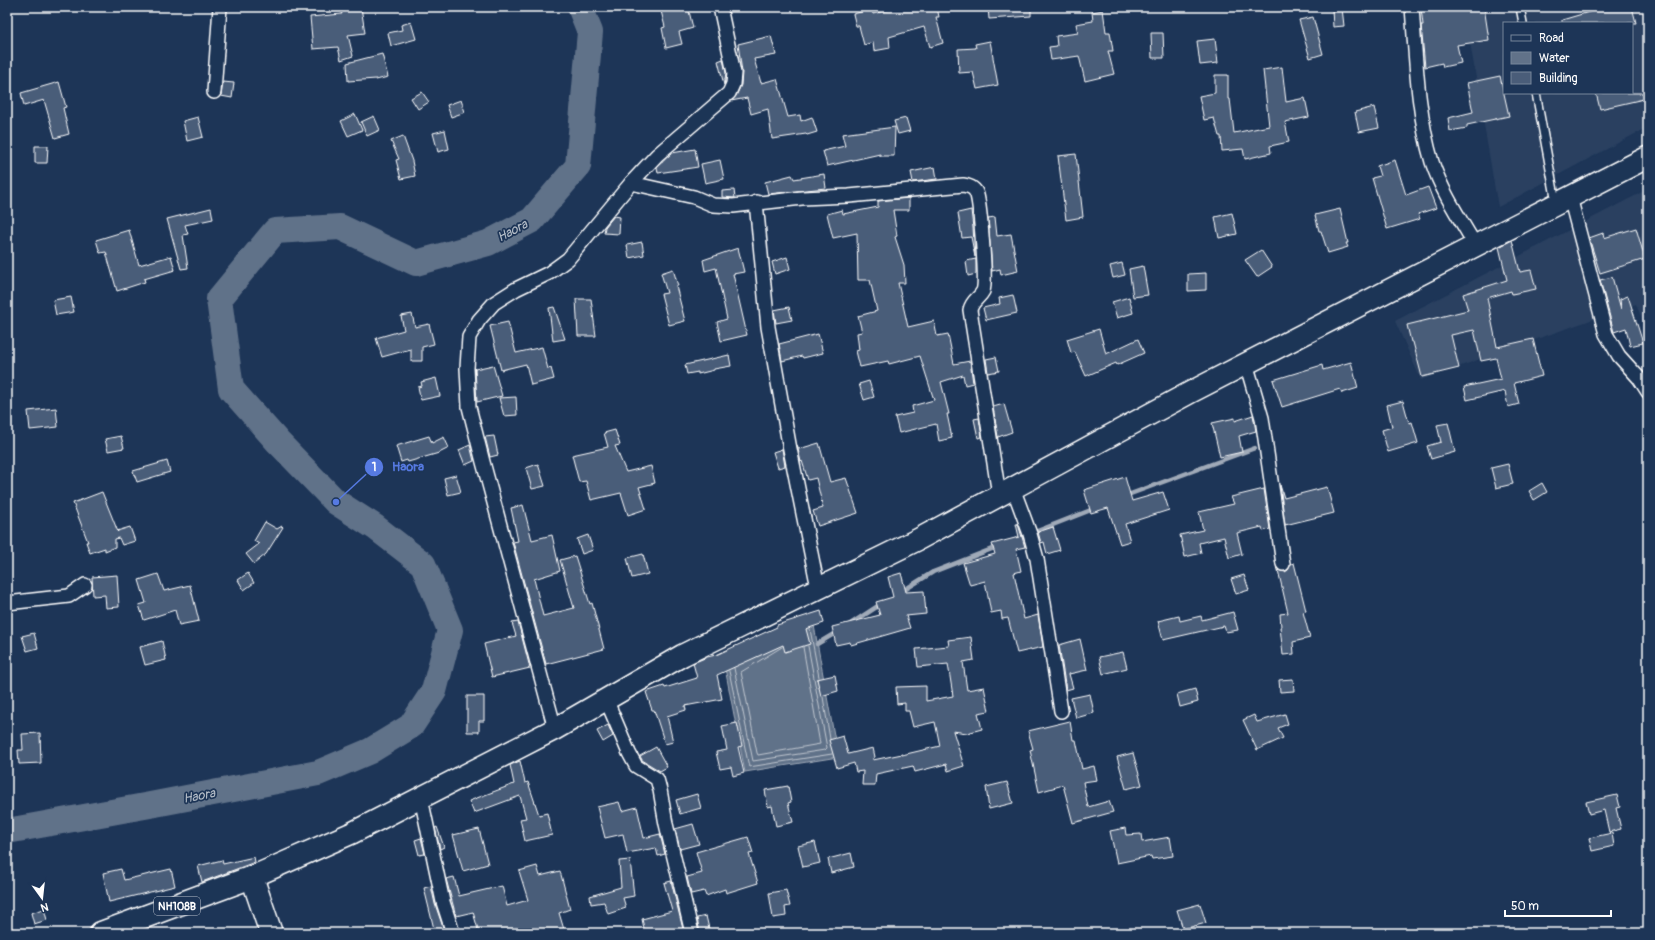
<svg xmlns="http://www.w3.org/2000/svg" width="1655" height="940" viewBox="0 0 1655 940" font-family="Pangolin,sans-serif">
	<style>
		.built { fill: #2a4161; fill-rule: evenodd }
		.water { fill: #617289; stroke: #a0aab8 }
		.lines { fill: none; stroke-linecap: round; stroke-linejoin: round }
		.shore { stroke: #c0c7d0; stroke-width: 1 }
		.stream { stroke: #a0aab8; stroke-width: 4.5 }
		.river { stroke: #617289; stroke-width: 26 }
		.building { fill: #4a5d79; stroke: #fff }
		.lane-casing { stroke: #fff; stroke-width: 10 }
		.street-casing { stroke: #fff; stroke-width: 16 }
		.primary-casing { stroke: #fff; stroke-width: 24 }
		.highway-casing { stroke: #fff; stroke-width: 25 }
		.lane { stroke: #1d3557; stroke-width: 7 }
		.street { stroke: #1d3557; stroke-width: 13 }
		.primary { stroke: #1d3557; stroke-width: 21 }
		.highway { stroke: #1d3557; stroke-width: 22 }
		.labels { text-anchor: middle; stroke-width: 3.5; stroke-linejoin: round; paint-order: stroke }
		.shield { fill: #1d3557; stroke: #bbc2cd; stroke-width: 1 }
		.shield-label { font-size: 11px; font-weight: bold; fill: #fff }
		.water-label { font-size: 13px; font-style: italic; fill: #b8c0ca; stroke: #1d3557 }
		.leader { fill: none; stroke: #567ae2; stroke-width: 1.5 }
		.callout-dot { fill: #567ae2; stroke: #1d3557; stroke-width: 1.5 }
		.mark-label { font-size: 12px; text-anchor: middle; font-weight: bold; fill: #fff }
		.callout-label { font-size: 13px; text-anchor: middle; font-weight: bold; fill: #567ae2; stroke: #1d3557; stroke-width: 3.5; stroke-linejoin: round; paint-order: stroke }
	</style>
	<rect width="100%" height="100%" fill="#1d3557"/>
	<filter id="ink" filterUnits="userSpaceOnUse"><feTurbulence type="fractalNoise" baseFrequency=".025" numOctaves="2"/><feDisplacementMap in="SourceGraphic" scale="8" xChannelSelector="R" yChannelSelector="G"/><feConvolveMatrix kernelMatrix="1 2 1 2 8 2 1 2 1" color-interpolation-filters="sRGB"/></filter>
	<g filter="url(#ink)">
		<g class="built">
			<path d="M1464,7H1648V127L1498,207ZM1504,23H1632V93H1504Z"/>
			<polygon points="1648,189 1648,334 1636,304 1421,380 1395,321"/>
		</g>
		<polygon class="water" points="813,620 838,757 745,772 724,663"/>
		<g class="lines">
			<g class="shore">
				<polyline points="810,629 819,677"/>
				<polyline points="782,647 741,672 757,753 758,755 820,744 803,647"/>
				<polyline points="734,668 753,761 825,750 827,748 808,646"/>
				<polyline points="729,671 749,767 832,754"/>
				<polyline points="823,697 830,739"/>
			</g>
			<g class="stream">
				<polyline points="1125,496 1255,448"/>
				<polyline points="1017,539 1096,508"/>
				<polyline points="901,592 933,572 997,547"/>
				<polyline points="849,625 881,604"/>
				<polyline points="817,644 837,632"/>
			</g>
			<polyline class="river" points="7,831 150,805 318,773 370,751 411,726 434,691 450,630 423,564 375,527 336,502 278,442 231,389 219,299 275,231 340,227 416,263 488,243 532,220 578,166 590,32 580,7"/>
		</g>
		<g class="building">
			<polygon points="340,7 361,7 365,33 348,35 353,56 341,60 338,47 313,49 310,17 342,14"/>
			<polygon points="660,7 688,7 693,28 679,32 682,44 666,48 662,28 665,27"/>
			<polygon points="899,7 937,7 939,17 936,17 943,43 930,47 924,27 889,37 890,48 874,51 873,42 864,45 859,26 856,26 853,14 872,9 873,14"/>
			<polygon points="988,7 1031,7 1031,16 989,19"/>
			<polygon points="1429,7 1484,7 1489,40 1457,45 1461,63 1443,67 1442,63 1425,67 1421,25 1423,25 1421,8"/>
			<polygon points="1606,7 1632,7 1636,23 1562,23 1562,20"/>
			<polygon points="1342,8 1344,26 1333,27 1332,9"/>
			<polygon points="1103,10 1106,32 1110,32 1113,51 1108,51 1114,74 1085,81 1079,56 1051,60 1049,47 1057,46 1056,36 1078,33 1076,24 1093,21 1092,12"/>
			<polygon points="1313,17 1323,54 1310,58 1299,20"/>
			<polygon points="411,22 416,39 391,46 388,33 402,30 401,25"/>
			<polygon points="1151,33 1163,33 1164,58 1152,58"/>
			<polygon points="771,36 776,55 754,59 761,83 777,79 788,117 800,115 801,121 812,117 817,132 807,135 806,134 772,139 768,109 751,114 747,98 731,101 736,96 741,85 742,72 738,44"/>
			<polygon points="1215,39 1218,63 1200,65 1197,41"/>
			<polygon points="990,41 998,85 977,89 973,72 959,73 958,49 976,48 975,44"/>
			<polygon points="382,54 388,77 376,80 376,79 348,81 347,63"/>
			<polygon points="723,59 726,73 724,85 718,61"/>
			<polygon points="1282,67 1286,102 1305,98 1309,117 1285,122 1289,142 1270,146 1271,153 1245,159 1243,149 1222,151 1221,136 1219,136 1214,118 1204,120 1199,96 1215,93 1215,75 1228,75 1228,99 1230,99 1234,133 1269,126 1263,70"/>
			<polygon points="1500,76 1509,116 1467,125 1467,128 1450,131 1448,118 1473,112 1467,83"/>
			<polygon points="59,82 66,107 63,108 69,134 55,138 44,100 24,106 21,93"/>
			<polygon points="223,82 234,83 232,98 221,96"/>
			<polygon points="422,92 429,102 418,109 411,98"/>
			<polygon points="1596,93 1648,93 1648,98 1600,109"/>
			<polygon points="461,100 465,112 451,117 447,105"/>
			<polygon points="1374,107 1379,128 1359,132 1355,112"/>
			<polygon points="355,114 362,130 348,136 341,121"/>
			<polygon points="374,116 380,130 367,136 361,122"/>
			<polygon points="198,117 203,137 187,141 183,121"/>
			<polygon points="906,118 910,131 898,134 894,121"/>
			<polygon points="895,127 894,156 880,156 880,154 827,166 823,151 845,146 842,134"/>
			<polygon points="445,130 449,149 438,152 433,133"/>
			<polygon points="403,136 412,161 415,176 401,179 396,160 399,159 391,141"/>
			<polygon points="35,146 48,146 47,163 35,163"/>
			<polygon points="695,149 698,167 658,173 657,167 672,153"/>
			<polygon points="1076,154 1083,217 1066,220 1058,156"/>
			<polygon points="720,160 724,179 705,183 701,164"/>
			<polygon points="1395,160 1406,195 1428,187 1436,208 1418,214 1420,219 1387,229 1372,178 1380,176 1377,166"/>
			<polygon points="935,167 937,179 913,182 911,172"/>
			<polygon points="824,174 826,188 816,189 768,194 765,182 792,175 794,179"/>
			<polygon points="734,190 735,198 722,197 722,191"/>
			<polygon points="909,198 909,210 893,210 897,236 895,237 904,265 905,283 898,283 908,327 934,321 937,336 948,334 954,364 970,361 973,383 965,385 963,375 941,382 949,414 947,414 952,438 939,441 936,424 899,433 895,417 913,413 912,406 934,400 920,356 889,364 888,361 860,367 856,351 859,350 857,333 862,332 858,316 877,311 870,280 858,280 857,233 833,238 827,214 842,210 843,214 878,207 878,201"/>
			<polygon points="211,208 213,219 185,225 188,234 183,235 188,268 181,269 167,219"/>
			<polygon points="1340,209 1348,243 1346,243 1348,247 1328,253 1321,231 1319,231 1315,215"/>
			<polygon points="971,210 973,228 975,257 971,237 962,238 958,213"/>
			<polygon points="1232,213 1237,234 1219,238 1215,217"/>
			<polygon points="614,216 620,217 619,234 604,233 605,227"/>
			<polygon points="995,217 997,236 1011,234 1018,271 1001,275 1000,269 992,271 988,218"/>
			<polygon points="1636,228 1645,259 1600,273 1589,238 1603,233 1604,238"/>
			<polygon points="129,230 139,265 171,256 175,270 144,279 145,282 117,291 106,252 100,253 96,240"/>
			<polygon points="1512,240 1520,272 1531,270 1536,289 1512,294 1511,291 1487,298 1497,347 1533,339 1542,376 1514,383 1519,404 1508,407 1505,391 1467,400 1464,387 1501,379 1496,358 1481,361 1474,330 1451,335 1459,368 1422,377 1413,342 1411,342 1407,325 1468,310 1463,294 1507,280 1499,247"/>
			<polygon points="642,242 644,255 629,258 627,245"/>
			<polygon points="738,248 744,272 733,274 747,335 721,341 717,322 727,319 716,268 705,271 703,260"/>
			<polygon points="1261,250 1272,267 1257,277 1245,260"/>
			<polygon points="787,257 790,269 775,274 772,262"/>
			<polygon points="976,259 976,274 968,276 966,261"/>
			<polygon points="1122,263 1125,275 1113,278 1110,266"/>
			<polygon points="1143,266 1148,295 1133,297 1129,269"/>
			<polygon points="673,269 678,286 676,286 685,321 669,325 661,294 667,293 661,273"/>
			<polygon points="1206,273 1206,290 1188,291 1188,274"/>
			<polygon points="1612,277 1621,309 1620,299 1628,296 1643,343 1630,346 1626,328 1614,332 1600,280"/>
			<polygon points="1013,295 1017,313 986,320 983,308 1000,304 999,298"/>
			<polygon points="71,297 74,312 56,315 53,300"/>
			<polygon points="1129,297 1133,313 1117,318 1112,302"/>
			<polygon points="576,299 591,299 596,336 578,336"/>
			<polygon points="554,307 565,339 553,341 549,308"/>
			<polygon points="789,307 792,320 776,323 774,310"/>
			<polygon points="412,314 415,327 429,324 434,344 422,347 422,361 411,361 411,349 382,357 376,338 404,330 401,316"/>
			<polygon points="508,322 516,353 542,347 548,369 551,368 554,379 531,385 526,364 501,370 490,326"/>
			<polygon points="1099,329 1106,354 1138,339 1144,353 1117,365 1116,363 1086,376 1075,352 1071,353 1067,339"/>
			<polygon points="818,334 823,353 803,358 802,356 782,361 779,344"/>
			<polygon points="729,355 731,366 714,369 714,370 698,374 698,372 687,374 685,365"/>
			<polygon points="996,357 999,371 988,373 986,359"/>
			<polygon points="1351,362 1358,388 1342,393 1340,389 1282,407 1273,380 1322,365 1323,370"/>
			<polygon points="493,365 502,396 477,402 475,369"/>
			<polygon points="436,378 440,396 421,400 418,387 422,386 421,382"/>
			<polygon points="869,381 874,397 864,400 859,384"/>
			<polygon points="516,397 517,415 504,416 499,398"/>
			<polygon points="1403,401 1409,423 1412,422 1418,443 1388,452 1382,430 1392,427 1387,405"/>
			<polygon points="1004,404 1012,432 998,437 993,407"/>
			<polygon points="56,408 58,427 30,430 28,411"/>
			<polygon points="1253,415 1256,431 1239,436 1242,452 1220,457 1212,423 1235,418 1235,421"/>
			<polygon points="979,418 982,437 978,438 974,419"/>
			<polygon points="1448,423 1455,452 1431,459 1427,446 1441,442 1437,425"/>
			<polygon points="615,430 620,445 615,446 626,472 651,466 655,483 639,487 646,509 628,515 621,493 591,500 586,481 579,482 572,455 608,447 604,433"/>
			<polygon points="121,436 124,448 108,451 105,439"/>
			<polygon points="429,436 432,443 444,437 449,448 439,453 408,462 407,460 401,462 396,446"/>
			<polygon points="494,436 498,455 490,457 485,437"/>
			<polygon points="819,443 830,482 846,478 858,513 818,526 813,511 823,508 816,478 808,480 802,461 801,462 797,445 799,449"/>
			<polygon points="470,445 474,461 465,465 459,450"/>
			<polygon points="782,449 785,466 778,468 773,452"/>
			<polygon points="167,461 170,472 137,482 133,471"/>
			<polygon points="538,464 545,486 532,489 526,468"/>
			<polygon points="1508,464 1513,484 1496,488 1491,468"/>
			<polygon points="456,475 461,492 448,495 444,478"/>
			<polygon points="1125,477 1132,501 1163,492 1169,510 1125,524 1130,541 1120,544 1108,508 1091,513 1084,490"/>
			<polygon points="1542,483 1547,492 1534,500 1529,491"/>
			<polygon points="1280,485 1284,498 1327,487 1334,513 1285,525"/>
			<polygon points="1264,489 1270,529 1263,531 1262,527 1237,533 1242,554 1229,558 1224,537 1199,543 1201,553 1185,557 1180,535 1203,530 1199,512 1234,504 1231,497"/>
			<polygon points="102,492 118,532 117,531 130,527 135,541 122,545 119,538 115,539 115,547 105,551 105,548 90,553 86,542 88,542 73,503"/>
			<polygon points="523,505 532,540 552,535 560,571 534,579 543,616 574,608 560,560 575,556 590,604 592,603 604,649 546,664 513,542 518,541 511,508"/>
			<polygon points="265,522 277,529 282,526 283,527 266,554 254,564 246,554 259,544 254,541"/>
			<polygon points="1016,524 1018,524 1025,547 1016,549 1021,571 1014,573 1024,619 1038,615 1043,647 1017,653 1008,618 1002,619 1001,611 991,613 985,581 970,585 963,563 995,554 992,544 1019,537"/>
			<polygon points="1053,527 1060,550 1047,554 1044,542 1041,543 1038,532"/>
			<polygon points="588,535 593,550 582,554 577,539"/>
			<polygon points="643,554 648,574 632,578 627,558"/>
			<polygon points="1294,563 1306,611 1303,612 1310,638 1293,642 1294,654 1283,655 1280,627 1281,627 1280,614 1288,613 1278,570 1285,572 1288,570 1291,564"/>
			<polygon points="248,573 254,583 244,590 238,580"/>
			<polygon points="901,573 906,592 924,591 926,614 906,616 910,628 851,645 850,642 836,645 832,627 880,615 876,602 893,597 888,577"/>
			<polygon points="158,574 164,591 190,585 199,621 179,625 175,610 144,620 139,605 146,603 139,580"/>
			<polygon points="117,575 119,607 106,608 105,595 93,596 92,577"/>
			<polygon points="1244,575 1249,590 1236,594 1231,579"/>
			<polygon points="821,611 824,623 806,629 810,644 785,652 783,645 717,675 722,699 685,706 686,710 667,716 673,742 665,744 654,710 652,710 646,692 664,686 665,688 697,678 693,663 707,657 716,655 777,627 777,625"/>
			<polygon points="1233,612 1238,630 1226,632 1224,626 1163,640 1158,621 1179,616 1180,621 1201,616 1202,620"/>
			<polygon points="518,622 530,668 492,677 484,644 516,636 512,623"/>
			<polygon points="34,633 38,648 27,651 22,636"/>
			<polygon points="971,637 974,660 963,662 967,690 984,687 989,711 978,713 982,729 967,733 953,731 964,766 948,771 946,764 915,772 913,766 876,774 875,785 862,785 863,771 856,772 854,763 837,768 829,740 843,736 848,754 873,748 875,757 873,758 873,760 902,754 902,755 940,746 935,722 913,727 909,711 905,711 905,703 897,704 896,687 926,686 926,701 953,696 948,664 918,667 916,649 949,646 948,640"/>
			<polygon points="1080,639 1087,670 1069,674 1073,688 1066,690 1059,645"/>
			<polygon points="162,641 166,660 145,665 140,647"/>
			<polygon points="1123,652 1127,668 1103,674 1099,657"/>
			<polygon points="835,675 838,691 821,696 817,679"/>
			<polygon points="1293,679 1294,691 1280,692 1279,680"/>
			<polygon points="1195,689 1198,702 1180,707 1177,694"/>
			<polygon points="1090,694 1094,713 1076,718 1071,698"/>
			<polygon points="467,696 484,696 484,721 479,721 479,732 467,732"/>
			<polygon points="1285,714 1288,724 1278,728 1283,738 1257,750 1243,720 1254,715 1257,722"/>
			<polygon points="1070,721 1073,740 1076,740 1082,769 1094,766 1097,780 1083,782 1088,807 1109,801 1113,812 1073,823 1063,785 1039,792 1030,750 1033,749 1028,731"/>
			<polygon points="737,723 742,746 738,747 744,773 733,776 731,767 720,769 716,752 727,750 722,726"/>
			<polygon points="608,725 613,736 603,742 597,731"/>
			<polygon points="40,733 41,763 19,764 18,750 23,750 22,734"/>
			<polygon points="656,747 667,767 660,771 642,760 640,756"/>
			<polygon points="1133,753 1142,785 1126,789 1117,757"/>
			<polygon points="520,761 525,783 528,782 539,815 547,813 552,835 525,841 520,819 526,818 520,796 474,813 469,801 514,784 510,765"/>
			<polygon points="1007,782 1013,803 989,809 986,787"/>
			<polygon points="788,786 791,802 788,803 793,822 776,826 772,806 768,807 765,790"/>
			<polygon points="697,794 701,808 680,814 676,800"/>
			<polygon points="1617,795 1620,807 1616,808 1621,829 1609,832 1604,810 1589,814 1586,802"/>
			<polygon points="619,802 622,811 637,807 644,838 660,834 665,854 658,856 656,848 627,853 623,834 605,838 597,807"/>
			<polygon points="693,824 699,844 680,849 675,829"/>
			<polygon points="437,827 444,847 440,849 435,828"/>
			<polygon points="1125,828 1126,835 1141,834 1142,842 1170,837 1173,856 1152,859 1151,856 1117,863 1110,831"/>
			<polygon points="479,829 488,864 463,871 453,835"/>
			<polygon points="1612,833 1614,846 1592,851 1589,838"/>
			<polygon points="748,837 753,853 749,854 758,883 726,893 725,889 706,896 704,891 691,894 687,877 702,873 696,852"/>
			<polygon points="421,838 425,854 419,855 415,840"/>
			<polygon points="815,842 820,863 803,867 798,846"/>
			<polygon points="851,853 854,867 831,873 828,859"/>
			<polygon points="254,857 255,862 202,882 198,866 222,860 223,864"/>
			<polygon points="630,860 634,896 623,898 626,908 608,914 604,902 591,904 590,896 621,887 619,861"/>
			<polygon points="537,866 540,876 560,871 570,909 559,913 565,933 479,933 473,912 456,916 446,879 454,877 459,896 502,886 507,906 528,900 519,871"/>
			<polygon points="121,869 124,880 171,869 175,886 109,902 103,873"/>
			<polygon points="671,881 684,933 645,933 642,919 672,911 664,883"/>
			<polygon points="431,886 435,904 445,933 435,933 424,888"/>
			<polygon points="786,890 790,906 785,907 786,916 773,918 769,893"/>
			<polygon points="1200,904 1206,923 1183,929 1177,910"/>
			<polygon points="44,909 47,920 34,924 31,913"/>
			<polygon points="706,916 710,933 700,933 697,918"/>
		</g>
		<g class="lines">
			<defs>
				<g id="lane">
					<polyline points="1520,7 1523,23"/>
					<polyline points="1536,93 1556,202"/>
				</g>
				<g id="street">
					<path d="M1412,7C1416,59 1417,112 1432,162C1442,192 1460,219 1476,246"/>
					<polyline points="214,92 220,7"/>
					<path d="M631,183L694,197L713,205L733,206L802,198L849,196L963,185C970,186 975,188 977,195C980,206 987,281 983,291C979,299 972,300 970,310L999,495"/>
					<polyline points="1570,197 1606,334 1619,356 1639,378 1648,392"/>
					<polyline points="756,202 768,327 789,444 818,588"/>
					<polyline points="1246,363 1262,418 1283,564"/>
					<polyline points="1013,488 1030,534 1037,559 1061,711"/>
					<polyline points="7,603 69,596 85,585"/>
					<polyline points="606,699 629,753 636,766 657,779 660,790 666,824 692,933"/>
					<polyline points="555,729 483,462 469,407 467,368 469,337 479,320 494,303 516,289 549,273 568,259 631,183 657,155 729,93 733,84 734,73 720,7"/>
					<polyline points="421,798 443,902 453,933"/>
				</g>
				<polyline id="primary" points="252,877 352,833 555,729 683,655 917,540 1191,392 1648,157"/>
				<polyline id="highway" points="101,933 252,877 271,933"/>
			</defs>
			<use href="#lane" class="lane-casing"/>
			<use href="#street" class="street-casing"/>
			<use href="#primary" class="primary-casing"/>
			<use href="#highway" class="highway-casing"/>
			<use href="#lane" class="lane"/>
			<use href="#street" class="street"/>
			<use href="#primary" class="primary"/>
			<use href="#highway" class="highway"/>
		</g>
	</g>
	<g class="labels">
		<rect class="shield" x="154" y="897" width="46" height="18" rx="3"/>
		<g class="shield-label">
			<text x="177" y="910">NH108B</text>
		</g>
		<g class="water-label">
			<text transform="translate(512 230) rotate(-28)" y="5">Haora</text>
			<text transform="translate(199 795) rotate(-11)" y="5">Haora</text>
		</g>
	</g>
	<path class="leader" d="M336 502L374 467"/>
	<g class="callout-dot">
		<circle cx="336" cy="502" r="4"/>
		<circle cx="374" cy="467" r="10"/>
	</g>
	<g class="mark-label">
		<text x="374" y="471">1</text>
	</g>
	<g class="callout-label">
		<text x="408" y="471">Haora</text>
	</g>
	<rect width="1655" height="940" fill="none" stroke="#1d3557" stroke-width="24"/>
	<rect x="12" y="12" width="1631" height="916" fill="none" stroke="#fff" stroke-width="1.5" filter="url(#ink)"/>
	<rect x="1503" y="22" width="130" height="72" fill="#1d3557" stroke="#77869a"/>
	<rect x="1511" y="35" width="20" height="6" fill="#1d3557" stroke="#77869a"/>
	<text x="1539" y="42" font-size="12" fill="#ffffff">Road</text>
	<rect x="1511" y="52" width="20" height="12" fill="#617289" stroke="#77869a"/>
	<text x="1539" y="62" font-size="12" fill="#ffffff">Water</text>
	<rect x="1511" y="72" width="20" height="12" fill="#4a5d79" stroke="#77869a"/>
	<text x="1539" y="82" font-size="12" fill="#ffffff">Building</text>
	<g transform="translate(42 898) rotate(165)" stroke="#1d3557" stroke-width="3" paint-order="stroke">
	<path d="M0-3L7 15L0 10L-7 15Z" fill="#ffffff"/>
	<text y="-6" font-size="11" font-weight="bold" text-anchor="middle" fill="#ffffff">N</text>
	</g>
	<path d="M1505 910v6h106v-6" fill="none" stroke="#ffffff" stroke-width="2"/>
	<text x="1511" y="910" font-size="12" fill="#ffffff" stroke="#1d3557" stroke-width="3" paint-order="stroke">50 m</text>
</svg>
